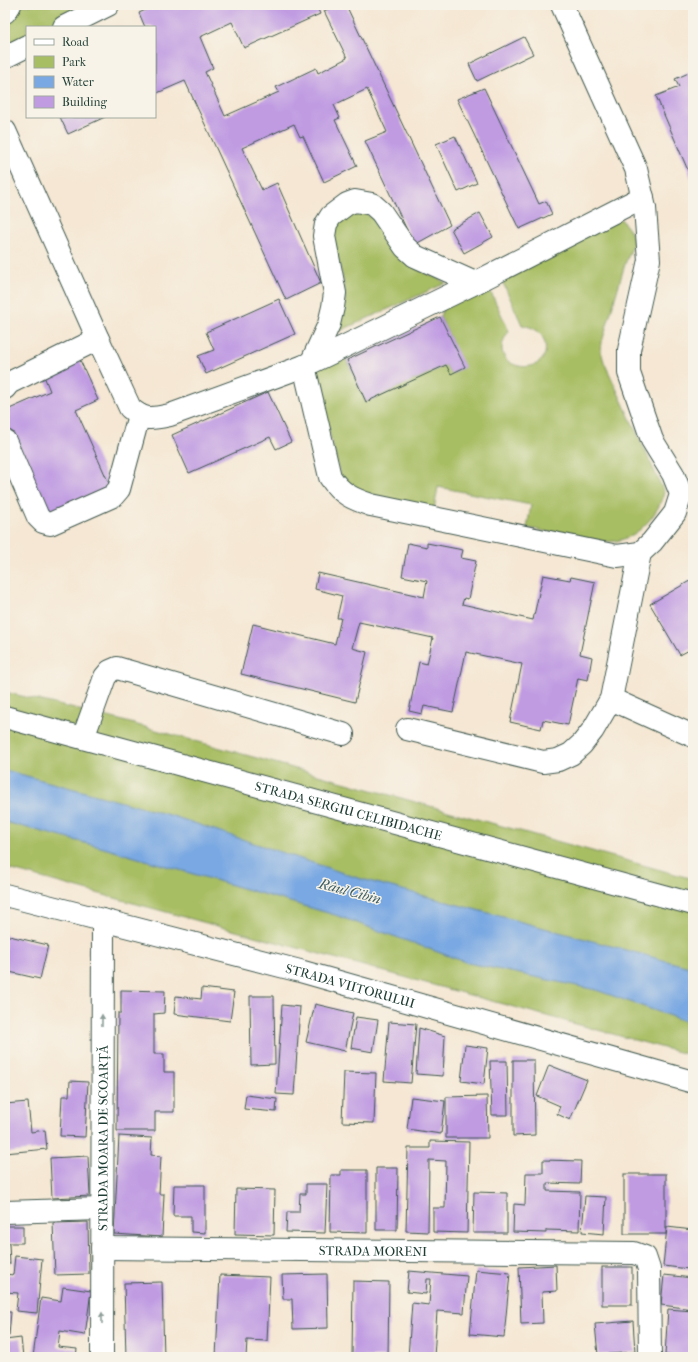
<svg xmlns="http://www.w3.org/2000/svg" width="698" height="1362" viewBox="0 0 698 1362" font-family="'IM FELL French Canon',serif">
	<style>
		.green { fill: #a8be63; stroke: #647e4c }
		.water { fill: #79a8e2; stroke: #4c728b }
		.building { fill: #c09be2 }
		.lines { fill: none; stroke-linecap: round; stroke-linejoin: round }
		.minor-casing { stroke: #3f564c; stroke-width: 24 }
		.minor { stroke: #fff; stroke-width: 22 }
		.oneway { fill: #8f9e9a }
		.labels { text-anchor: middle; stroke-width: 3; stroke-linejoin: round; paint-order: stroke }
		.street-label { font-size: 13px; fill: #1f3d34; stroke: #f7f3e8 }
		.water-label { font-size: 14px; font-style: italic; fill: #365860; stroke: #f7f3e8 }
	</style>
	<rect width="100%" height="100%" fill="#f7f3e8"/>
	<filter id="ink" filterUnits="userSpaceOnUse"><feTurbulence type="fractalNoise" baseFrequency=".025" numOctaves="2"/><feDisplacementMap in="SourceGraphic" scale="8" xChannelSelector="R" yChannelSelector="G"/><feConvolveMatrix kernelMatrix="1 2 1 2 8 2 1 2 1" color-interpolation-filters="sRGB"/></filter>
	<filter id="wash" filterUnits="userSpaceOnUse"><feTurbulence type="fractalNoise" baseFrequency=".012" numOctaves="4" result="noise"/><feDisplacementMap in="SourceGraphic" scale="16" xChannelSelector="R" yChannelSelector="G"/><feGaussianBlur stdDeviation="0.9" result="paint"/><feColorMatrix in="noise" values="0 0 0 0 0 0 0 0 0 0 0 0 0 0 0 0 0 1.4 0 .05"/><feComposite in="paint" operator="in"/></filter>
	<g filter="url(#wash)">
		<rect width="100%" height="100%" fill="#f5e7d3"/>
		<g class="green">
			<polygon points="19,5 92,5 51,27 27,27 27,38 5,49 5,25"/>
			<path d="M350,211H363L375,220L409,264L446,283L335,333C339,323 344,313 345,302C347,276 331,251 333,225Z"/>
			<path d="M621,219L631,232L633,239V245L625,264L602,342L601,351L604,362L664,492C659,514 639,537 616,541C596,544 549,531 527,528L531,505L438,487L434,510L367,497L342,482L313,368L335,356L346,359L366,402L446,365L451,374L464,367L440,317L446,301L486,282L509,331C479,372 557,381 544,340C540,330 532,327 522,325L500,276Z"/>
			<polygon points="5,692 116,719 693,879 693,1056 5,868"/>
		</g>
		<polygon class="water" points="5,770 173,816 358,878 693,968 693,1024 596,990 468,963 335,915 100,847 5,822"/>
		<g id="blocks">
			<g class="building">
				<polygon points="156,5 316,5 320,14 244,48 232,22 200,37 213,68 205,72 225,116 279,92 276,87 316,68 318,73 347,58 324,11 336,5 346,5 450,225 414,245 365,141 387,132 367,89 334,105 340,118 335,120 357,166 324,182 303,136 300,137 294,124 242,148 262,190 277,183 321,283 286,300 185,81 155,94 155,27 145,27 139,13"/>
				<polygon points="524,37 533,54 477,81 469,64"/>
				<polygon points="693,71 693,182 656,96 679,87 675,79"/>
				<polygon points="484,88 539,204 546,201 552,214 519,229 457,99"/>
				<polygon points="60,117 105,117 68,134"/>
				<polygon points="455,136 477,183 458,192 436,144"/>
				<polygon points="480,213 493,237 464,253 451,229"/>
				<polygon points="279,299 295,334 206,374 198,356 214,350 206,332"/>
				<polygon points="440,317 465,367 451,374 446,365 366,402 347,360"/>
				<polygon points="80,360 98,400 76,410 111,488 45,517 5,427 5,411 50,391 44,376"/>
				<polygon points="268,392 291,442 276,449 270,437 189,473 172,435"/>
				<polygon points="408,543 427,547 427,543 463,550 461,558 476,561 468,599 464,598 462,604 533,620 543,575 570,580 571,577 595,582 580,654 592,657 588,680 578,678 568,725 543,720 541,729 510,722 522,664 466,652 453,712 424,706 422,714 409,711 419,662 427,664 433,638 359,622 352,648 367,652 355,702 241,674 253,624 335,644 341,618 337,618 342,596 315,589 318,573 424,597 427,581 402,576"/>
				<polygon points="693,579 693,648 680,655 650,604"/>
				<polygon points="5,935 48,945 40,979 5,971"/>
				<polygon points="202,988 234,992 230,1021 174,1014 176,996 201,999"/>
				<polygon points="121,990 165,991 164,1013 154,1014 154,1054 164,1054 164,1072 174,1072 174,1112 155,1112 155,1131 117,1131 118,1013 121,1013"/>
				<polygon points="250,996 274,996 275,1064 251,1065"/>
				<polygon points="315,1004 353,1013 345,1051 306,1042"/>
				<polygon points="282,1005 300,1007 294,1095 276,1094"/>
				<polygon points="356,1017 378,1020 373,1052 351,1048"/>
				<polygon points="389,1022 416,1024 411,1083 384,1081"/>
				<polygon points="419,1028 445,1036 443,1076 416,1074"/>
				<polygon points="465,1045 488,1048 484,1084 461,1081"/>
				<polygon points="513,1060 534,1060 535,1135 513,1136"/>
				<polygon points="490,1061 507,1061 508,1115 492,1115"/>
				<polygon points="549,1065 587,1080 570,1120 557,1114 560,1106 537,1096"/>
				<polygon points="344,1072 376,1073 374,1123 342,1122"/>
				<polygon points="70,1081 88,1082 85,1137 60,1136 62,1096 69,1096"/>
				<polygon points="246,1095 277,1099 276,1112 244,1109"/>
				<polygon points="487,1096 488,1138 446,1138 446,1097"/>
				<polygon points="411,1097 445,1101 441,1134 407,1129"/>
				<polygon points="28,1102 31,1132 45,1130 47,1149 5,1153 5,1104"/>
				<polygon points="119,1136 152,1138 151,1155 161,1156 159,1194 164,1194 162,1237 114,1234"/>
				<polygon points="430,1141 469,1142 467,1233 433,1232 433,1208 445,1208 446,1161 429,1160 428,1232 406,1231 408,1148 430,1148"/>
				<polygon points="88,1156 90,1196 52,1198 50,1158"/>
				<polygon points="543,1160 581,1161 580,1184 547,1183 547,1191 580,1192 579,1231 546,1230 546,1233 513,1232 514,1204 525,1205 526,1173 543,1173"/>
				<polygon points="376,1168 398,1168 397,1230 376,1230"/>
				<polygon points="341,1170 367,1170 367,1233 330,1232 331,1175 341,1175"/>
				<rect x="624" y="1174" width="42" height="60"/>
				<polygon points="306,1184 327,1184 325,1233 286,1232 287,1212 299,1212 300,1194 306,1194"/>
				<polygon points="174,1185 205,1185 205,1233 191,1232 191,1216 173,1216"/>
				<polygon points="236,1189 275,1190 274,1235 235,1234"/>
				<polygon points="474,1192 507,1193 507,1233 473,1233"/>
				<polygon points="585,1196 606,1197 604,1234 582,1232"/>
				<polygon points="88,1222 89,1274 55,1275 53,1223"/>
				<polygon points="5,1226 23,1226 23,1243 9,1243 10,1264 5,1264"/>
				<polygon points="667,1227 693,1230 693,1254 691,1253 689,1269 663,1266"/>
				<polygon points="15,1256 42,1259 37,1313 16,1311 18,1293 5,1292 6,1274 13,1275"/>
				<polygon points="556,1265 557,1291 542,1292 543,1323 521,1324 519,1267"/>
				<rect x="602" y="1267" width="30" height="38"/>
				<polygon points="476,1270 510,1273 504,1337 470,1334"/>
				<polygon points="409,1271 467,1276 464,1313 437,1311 434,1357 408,1357 412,1303 429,1305 431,1279 427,1279 426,1294 407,1292"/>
				<polygon points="327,1274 328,1328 293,1329 292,1299 283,1299 282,1275"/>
				<polygon points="220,1275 270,1277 267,1341 247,1340 246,1357 216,1357"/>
				<polygon points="664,1275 693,1278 693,1309 661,1305"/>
				<polygon points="353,1281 389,1282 388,1357 352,1357"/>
				<polygon points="162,1282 164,1357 126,1357 124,1283"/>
				<polygon points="63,1287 91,1291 85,1335 60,1331 58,1347 77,1349 76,1357 33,1357 41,1298 61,1301"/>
				<polygon points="668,1309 693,1311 692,1357 665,1355"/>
				<polygon points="5,1312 11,1312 9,1336 5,1336"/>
				<polygon points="633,1321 635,1352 598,1355 595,1324"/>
				<polygon points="21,1338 23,1357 5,1357 5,1340"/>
			</g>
		</g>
	</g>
	<g filter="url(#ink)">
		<use href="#blocks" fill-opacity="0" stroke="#3f564c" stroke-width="1"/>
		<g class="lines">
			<defs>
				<g id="minor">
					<polyline points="5,12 10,5"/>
					<polyline points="64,27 108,5"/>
					<polyline points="5,57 27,46"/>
					<path d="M5,131L98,339L130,408C145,421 151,419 170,415L304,366L330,477C341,494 353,499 371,505L617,556L640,553L652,542L675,513L681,494L673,474L652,440L629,373V350L649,260L645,208L636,169L562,5"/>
					<polyline points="312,361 329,324 333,307 335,293 324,236 326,224 331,216 347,204 355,201 372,204 381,212 405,247 415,256 475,283"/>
					<polyline points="304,366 475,283 643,197"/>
					<polyline points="5,388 9,383 98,339"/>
					<polyline points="5,441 38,517 43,522 50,524 113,496 119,489 139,415"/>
					<polyline points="611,699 693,736"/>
					<path id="s1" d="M5,717L693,904"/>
					<polyline points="407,729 543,762 558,760 571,754 582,744 593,730 611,699 640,553"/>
					<polyline points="83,738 105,677 110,671 117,668 343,734"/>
					<path id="s2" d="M5,895L300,971L693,1082"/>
					<polyline points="5,1212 101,1209"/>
					<path id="s3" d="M102,1248L634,1253L645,1257L649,1269L650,1357"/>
					<path id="s4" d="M102,1357L103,920"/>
				</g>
			</defs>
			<use href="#minor" class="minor-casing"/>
			<use href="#minor" class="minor"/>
		</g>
		<defs><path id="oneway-solid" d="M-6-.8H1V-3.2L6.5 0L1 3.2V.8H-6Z"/></defs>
		<g class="oneway">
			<use href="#oneway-solid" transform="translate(102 1020) rotate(-90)"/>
			<use href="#oneway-solid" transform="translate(102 1318) rotate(-90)"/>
		</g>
	</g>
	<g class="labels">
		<g class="street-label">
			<text dy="5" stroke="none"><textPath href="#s1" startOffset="356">STRADA SERGIU CELIBIDACHE</textPath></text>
			<text dy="5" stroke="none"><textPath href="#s2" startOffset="357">STRADA VIITORULUI</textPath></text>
			<text dy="5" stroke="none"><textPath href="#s4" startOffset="219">STRADA MOARA DE SCOARȚĂ</textPath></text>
			<text dy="5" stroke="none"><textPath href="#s3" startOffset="271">STRADA MORENI</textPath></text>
		</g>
		<g class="water-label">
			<text transform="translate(350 891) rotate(15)" y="5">Râul Cibin</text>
		</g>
	</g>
	<rect width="698" height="1362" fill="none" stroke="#f7f3e8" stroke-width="20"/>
	<rect x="26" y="26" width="130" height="92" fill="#f7f3e8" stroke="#a1aaa0"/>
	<rect x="34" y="39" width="20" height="6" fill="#ffffff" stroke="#a1aaa0"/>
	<text x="62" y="46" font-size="12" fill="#1f3d34">Road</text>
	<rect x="34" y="56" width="20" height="12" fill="#a8be63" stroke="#a1aaa0"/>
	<text x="62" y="66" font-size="12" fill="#1f3d34">Park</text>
	<rect x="34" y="76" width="20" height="12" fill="#79a8e2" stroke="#a1aaa0"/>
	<text x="62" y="86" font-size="12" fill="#1f3d34">Water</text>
	<rect x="34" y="96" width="20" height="12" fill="#c09be2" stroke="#a1aaa0"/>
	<text x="62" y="106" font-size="12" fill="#1f3d34">Building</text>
</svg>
